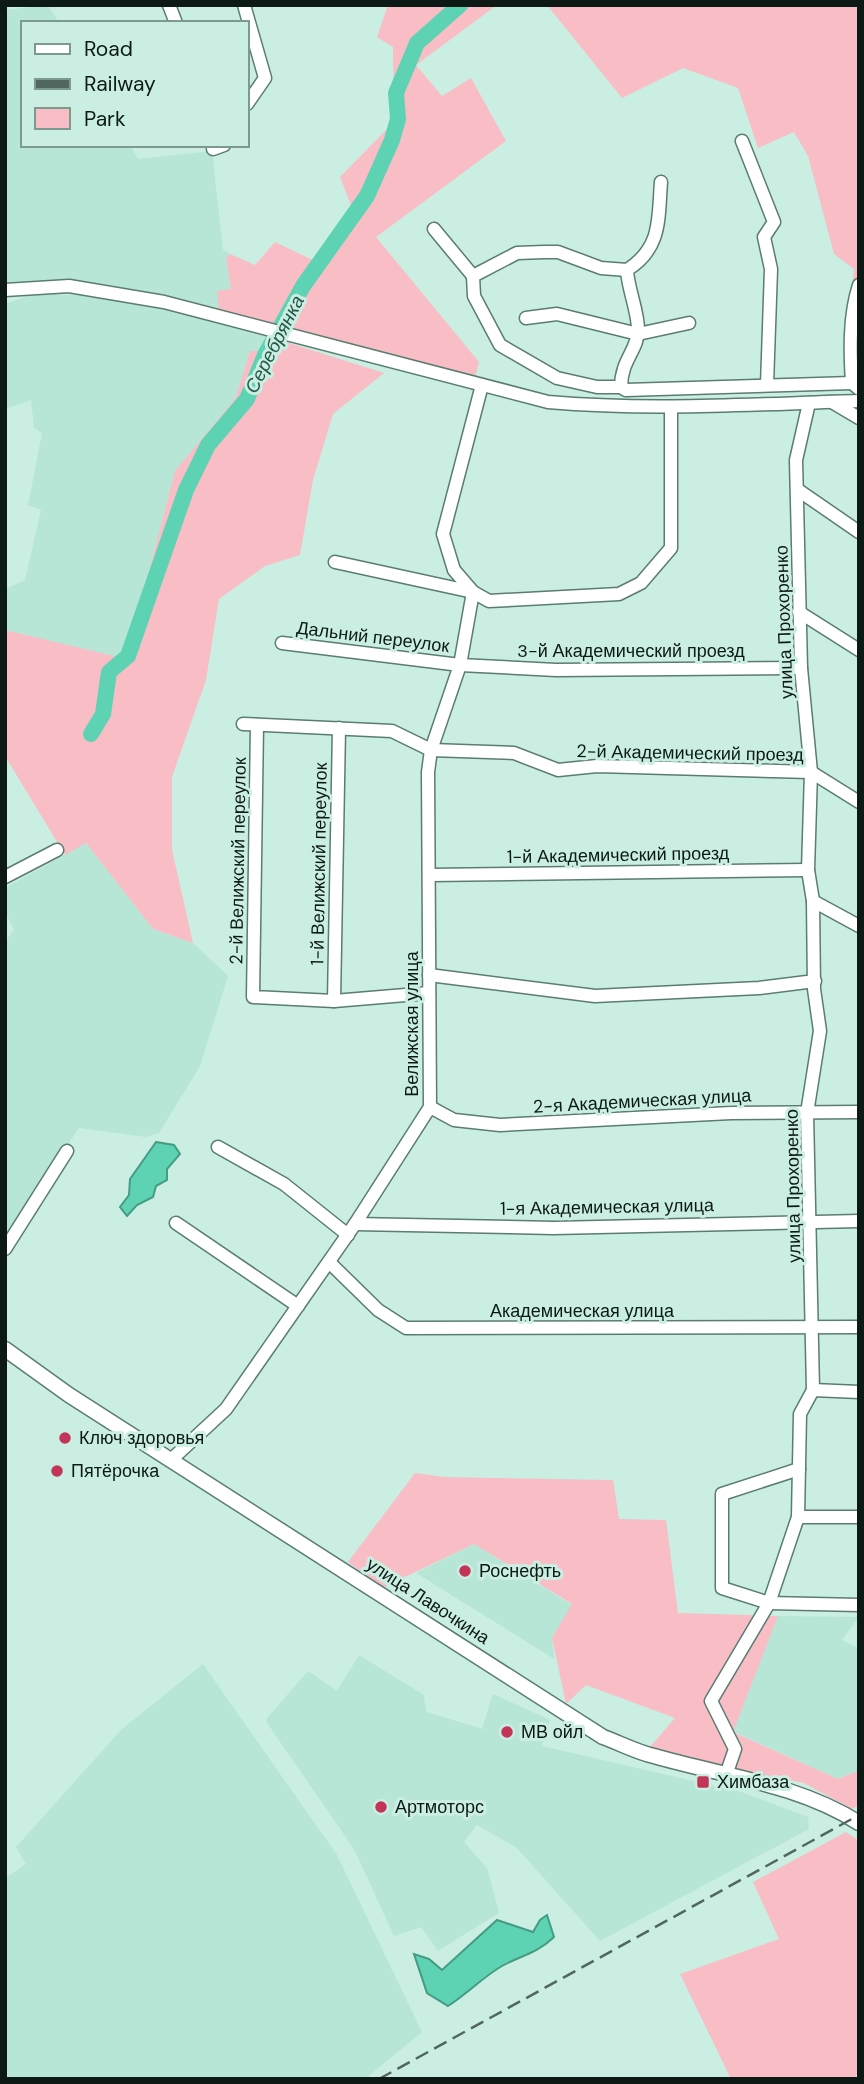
<svg xmlns="http://www.w3.org/2000/svg" width="864" height="2084" viewBox="0 0 864 2084" font-family="'DM Sans',sans-serif">
	<style>
		.built { fill: #b7e5d6 }
		.green { fill: #f9bdc5 }
		.water { fill: #5dd3b3; stroke: #459b84; stroke-width: 2 }
		.lines { fill: none; stroke-linecap: round; stroke-linejoin: round }
		.river { stroke: #5dd3b3; stroke-width: 16 }
		.minor-casing { stroke: #5a7c71; stroke-width: 15 }
		.major-casing { stroke: #5a7c71; stroke-width: 17 }
		.minor { stroke: #fff; stroke-width: 12 }
		.major { stroke: #fff; stroke-width: 14 }
		.rail { stroke: #50665f; stroke-width: 2.5; stroke-dasharray: 14 7; stroke-linecap: butt }
		.poi-dot { fill: #c33459; stroke: #caefe2; stroke-width: 2.5 }
		.labels { text-anchor: middle; stroke-width: 6; stroke-linejoin: round; paint-order: stroke }
		.street-label { font-size: 18px; fill: #0c1915; stroke: #caefe2 }
		.poi-label { font-size: 18px; fill: #0c1915; stroke: #caefe2; text-anchor: start }
		.water-label { font-size: 19px; font-style: italic; fill: #265749; stroke: #caefe2 }
	</style>
	<rect width="100%" height="100%" fill="#caefe2"/>
	<g class="built">
		<polygon points="48,5 59,23 23,23 23,145 130,145 138,159 212,151 223,250 230,254 226,258 231,289 219,310 110,285 76,281 5,283 5,10"/>
		<polygon points="54,294 98,296 174,310 267,336 262,351 250,351 235,399 175,471 131,641 117,658 5,630 5,589 25,580 41,510 28,505 42,433 34,428 31,400 5,409 5,304 27,296"/>
		<polygon points="86,843 153,929 193,943 228,976 200,1066 159,1133 146,1137 79,1128 5,1238 5,942 14,930 5,912 5,888"/>
		<polygon points="474,1544 572,1605 552,1638 554,1659 416,1573"/>
		<polygon points="778,1616 859,1617 842,1640 859,1648 859,1770 838,1779 732,1731"/>
		<polygon points="359,1655 424,1695 426,1712 487,1730 482,1728 493,1694 550,1720 542,1746 741,1792 808,1817 809,1829 600,1941 517,1848 477,1825 464,1842 487,1868 499,1913 438,1951 421,1927 394,1936 354,1849 267,1723 267,1718 308,1671 337,1691"/>
		<polygon points="203,1664 337,1855 422,2032 365,2079 5,2079 5,1878 26,1864 16,1847 121,1730"/>
	</g>
	<g class="green">
		<polygon points="388,5 497,5 416,65 442,96 471,78 506,141 376,237 479,362 475,377 219,311 217,291 231,289 226,258 230,254 255,265 275,242 315,261 352,208 340,177 394,122 393,47 377,37"/>
		<polygon points="547,5 859,5 859,386 848,322 854,269 834,254 808,156 794,132 758,148 738,88 683,68 622,98"/>
		<polygon points="267,336 384,373 333,414 313,480 300,555 265,566 219,599 206,680 172,777 172,850 193,943 153,929 86,843 65,855 5,756 5,630 118,657 131,641 175,471 235,399 250,351 262,351"/>
		<polygon points="415,1473 444,1477 613,1480 619,1519 666,1520 678,1613 778,1616 733,1732 838,1779 859,1770 859,1805 852,1809 804,1783 701,1763 650,1747 675,1718 586,1685 566,1704 552,1638 572,1604 474,1544 382,1588 348,1562"/>
		<polygon points="846,1832 859,1841 859,2071 854,2079 731,2079 680,1974 779,1939 753,1882"/>
	</g>
	<g class="water">
		<polygon points="156,1142 174,1145 180,1154 167,1169 167,1180 156,1186 153,1197 137,1205 127,1216 120,1207 129,1195 130,1179"/>
		<path d="M547,1915L554,1937C538,1953 520,1956 502,1966C483,1977 467,1994 448,2006L427,1993L414,1954L429,1959L442,1970L497,1920L533,1932L540,1920Z"/>
	</g>
	<g class="lines">
		<polyline class="river" points="91,734 103,714 109,672 128,656 186,490 208,445 247,399 265,355 303,286 367,196 392,140 398,119 396,93 417,43 460,5"/>
		<defs>
			<g id="minor">
				<polyline points="169,5 176,23"/>
				<polyline points="244,5 265,78 247,104"/>
				<polyline points="742,141 774,222 764,237 771,269 767,385"/>
				<polyline points="213,145 213,149 224,145"/>
				<path d="M661,182C658,219 662,248 627,270C628,290 638,310 638,330C638,350 621,360 621,387L626,390L852,383"/>
				<polyline points="434,229 473,276"/>
				<path d="M859,285C849,316 850,351 852,383L859,389"/>
				<path d="M5,290L69,286L164,302L548,402C652,411 755,404 859,401"/>
				<polyline points="526,318 557,314 638,334 689,323"/>
				<polyline points="621,387 597,387 557,378 500,345 474,296 473,276 517,253 544,252 558,252 601,268 627,270"/>
				<polyline points="832,402 859,418"/>
				<polyline points="798,490 859,532"/>
				<polyline points="335,562 473,592 489,601 619,594 641,583 671,548 671,407"/>
				<polyline points="799,612 859,650"/>
				<polyline points="282,643 460,665 556,670 801,668"/>
				<polyline points="243,724 392,731 431,750 514,753 558,770 597,766 811,772 859,802"/>
				<polyline points="257,725 253,997 334,1001 429,993"/>
				<polyline points="429,875 808,870"/>
				<polyline points="5,877 57,850"/>
				<polyline points="813,901 859,926"/>
				<polyline points="429,975 595,996 759,988 815,981"/>
				<polyline points="334,1001 339,728"/>
				<polyline points="430,1107 454,1120 500,1125 731,1113 859,1112"/>
				<polyline points="218,1147 284,1184 348,1235"/>
				<polyline points="176,1223 298,1306"/>
				<polyline points="355,1224 554,1228 859,1221"/>
				<polyline points="5,1249 67,1151"/>
				<polyline points="329,1262 378,1310 406,1328 859,1327"/>
				<polyline points="813,1390 859,1392"/>
				<polyline points="172,1459 226,1409 355,1224 430,1107 428,772 431,750 460,665 473,592 454,570 443,534 482,385"/>
				<polyline points="799,1469 722,1494 722,1588 769,1603 859,1605"/>
				<polyline points="798,1517 859,1517"/>
				<polyline points="726,1775 735,1749 711,1701 769,1603 798,1517 800,1414 813,1390 807,1113 820,1031 814,989 813,901 808,870 811,772 801,668 796,460 809,403"/>
			</g>
			<path id="major" d="M5,1349L69,1395L603,1737C620,1743 636,1752 654,1756C723,1776 798,1784 859,1823"/>
		</defs>
		<use href="#minor" class="minor-casing"/>
		<use href="#major" class="major-casing"/>
		<use href="#minor" class="minor"/>
		<use href="#major" class="major"/>
		<polyline class="rail" points="379,2079 859,1815"/>
	</g>
	<g class="poi-dot">
		<circle cx="65" cy="1438" r="7"/>
		<circle cx="57" cy="1471" r="7"/>
		<circle cx="465" cy="1571" r="7"/>
		<circle cx="507" cy="1732" r="7"/>
		<rect x="696" y="1775" width="14" height="14" rx="3.5"/>
		<circle cx="381" cy="1807" r="7"/>
	</g>
	<g class="labels">
		<g class="street-label">
			<text transform="translate(784 622) rotate(-92)" y="6">улица Прохоренко</text>
			<text transform="translate(373 637) rotate(7)" y="6">Дальний переулок</text>
			<text x="631" y="657">3-й Академический проезд</text>
			<text transform="translate(690 753) rotate(1)" y="6">2-й Академический проезд</text>
			<text transform="translate(618 855) rotate(-1)" y="6">1-й Академический проезд</text>
			<text transform="translate(238 861) rotate(-89)" y="6">2-й Велижский переулок</text>
			<text transform="translate(319 864) rotate(-89)" y="6">1-й Велижский переулок</text>
			<text transform="translate(412 1024) rotate(-90)" y="6">Велижская улица</text>
			<text transform="translate(642 1101) rotate(-3)" y="6">2-я Академическая улица</text>
			<text transform="translate(793 1186) rotate(-91)" y="6">улица Прохоренко</text>
			<text transform="translate(607 1207) rotate(-1)" y="6">1-я Академическая улица</text>
			<text x="582" y="1317">Академическая улица</text>
			<text transform="translate(428 1601) rotate(33)" y="6">улица Лавочкина</text>
		</g>
		<g class="poi-label">
			<text x="79" y="1444">Ключ здоровья</text>
			<text x="71" y="1477">Пятёрочка</text>
			<text x="479" y="1577">Роснефть</text>
			<text x="521" y="1738">МВ ойл</text>
			<text x="717" y="1788">Химбаза</text>
			<text x="395" y="1813">Артмоторс</text>
		</g>
		<g class="water-label">
			<text transform="translate(274 344) rotate(-63)" y="7">Серебрянка</text>
		</g>
	</g>
	<rect width="864" height="2084" fill="none" stroke="#0c1915" stroke-width="14"/>
	<rect x="21" y="21" width="228" height="126" fill="#caefe2" stroke="#7e9990" stroke-width="2"/>
	<rect x="35" y="44" width="35" height="10" fill="#ffffff" stroke="#7e9990" stroke-width="2"/>
	<text x="84" y="56" font-size="21" fill="#0c1915">Road</text>
	<rect x="35" y="79" width="35" height="10" fill="#50665f" stroke="#7e9990" stroke-width="2"/>
	<text x="84" y="91" font-size="21" fill="#0c1915">Railway</text>
	<rect x="35" y="108" width="35" height="21" fill="#f9bdc5" stroke="#7e9990" stroke-width="2"/>
	<text x="84" y="126" font-size="21" fill="#0c1915">Park</text>
</svg>
